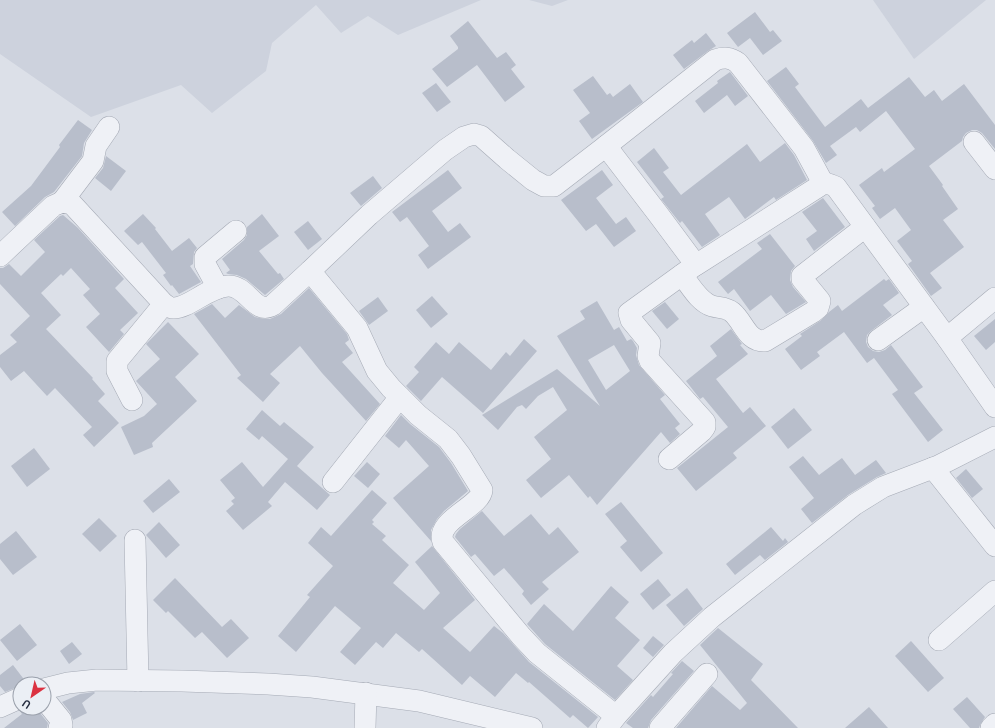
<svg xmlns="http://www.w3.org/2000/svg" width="995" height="728" viewBox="0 0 995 728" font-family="'DM Sans',sans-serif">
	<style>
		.built { fill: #cdd2dd }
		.building { fill: #b8becb; fill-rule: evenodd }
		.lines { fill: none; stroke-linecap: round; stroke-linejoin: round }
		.minor-casing { stroke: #a5aab5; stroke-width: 22 }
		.minor { stroke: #eff1f6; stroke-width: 21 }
	</style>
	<rect width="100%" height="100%" fill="#dce0e8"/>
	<g class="built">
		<polygon points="0,0 481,0 398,35 368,16 341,33 316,5 272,43 266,71 212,113 181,85 91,117 0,54"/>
		<polygon points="529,0 568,0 552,6"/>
		<polygon points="873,0 986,0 914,59"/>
	</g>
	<g class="building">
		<polygon points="755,12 770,32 773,30 782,41 763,55 750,38 738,47 727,33"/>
		<polygon points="468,21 497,58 506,52 516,65 511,69 525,87 505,102 477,65 447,87 432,69 458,49 458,47 450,36"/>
		<polygon points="706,33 716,46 708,51 684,69 673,55 692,40 694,43"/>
		<polygon points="786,67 799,84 795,87 825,127 861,99 868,108 909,77 925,97 934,90 942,101 964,84 995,125 995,149 982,133 977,130 972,130 966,133 963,137 962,141 929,166 943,185 942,186 958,209 943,220 964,247 930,273 942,288 931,296 908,264 912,261 897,241 911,230 895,208 880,219 872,208 875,206 859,185 882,168 884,172 915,149 886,111 860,132 856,127 830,146 837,155 826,163 813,141 767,81"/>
		<polygon points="730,72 748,96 735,106 727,95 704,113 695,101 718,83 717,81"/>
		<polygon points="593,76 607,95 610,93 613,97 630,84 643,102 592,139 579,121 590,113 573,90"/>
		<polygon points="436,83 451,102 437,112 422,93"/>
		<polygon points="78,120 92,130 84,143 82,156 54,192 45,197 15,226 2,212 31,186 60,147 59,145"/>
		<polygon points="785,143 794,155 807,180 776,200 774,197 745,219 729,197 705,214 720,235 702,247 682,221 680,223 661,199 664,197 637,162 654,148 669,168 663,172 681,195 747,144 760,162"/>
		<polygon points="106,156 126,171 111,191 95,178 103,168"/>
		<polygon points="448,170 462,188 432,211 448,232 460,223 471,237 428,269 418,255 429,246 407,217 400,222 392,212"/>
		<polygon points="602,170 613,185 596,198 616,224 626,217 636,231 614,247 596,224 586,231 561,200"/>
		<polygon points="373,176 382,188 361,206 350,193"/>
		<polygon points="823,198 845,227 814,251 806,239 817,231 802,212"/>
		<polygon points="143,214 156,228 155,229 172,251 189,238 197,248 194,252 193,264 190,266 201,282 179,294 172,285 171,286 163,275 166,273 142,242 138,245 124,231"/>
		<polygon points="262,214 279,236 259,251 278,274 280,273 284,279 265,295 246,279 237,275 228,274 226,273 230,270 222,259 244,240 247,235 247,227"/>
		<polygon points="63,215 78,228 124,279 115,288 138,313 120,330 124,334 109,352 86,327 100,314 83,295 90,289 71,268 63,276 61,274 41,293 61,315 46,329 93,378 92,379 105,394 98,401 119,423 94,447 83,435 92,427 55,388 47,396 24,371 11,381 0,367 0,355 17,342 10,335 30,316 0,284 0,268 3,268 9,264 21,276 45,252 34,240 60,216"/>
		<polygon points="308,221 322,239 308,250 294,232"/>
		<polygon points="770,234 795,266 791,271 790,280 793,287 806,302 786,314 771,295 750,311 734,289 728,294 718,282 762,249 757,243"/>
		<polygon points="884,279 886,281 889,279 899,293 883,305 892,315 871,331 867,335 866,342 868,347 873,351 879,352 885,350 891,345 923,387 914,393 943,430 928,442 892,394 898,390 874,358 867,363 844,332 817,352 820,356 801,370 785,349 802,336 800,334 820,321 829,312 838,305 842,311"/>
		<polygon points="309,288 347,334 349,340 345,343 353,353 342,362 380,404 366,421 322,373 300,346 270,374 280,383 263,402 237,378 241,375 194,314 212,304 225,318 239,305 255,317 265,319 270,319 281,314"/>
		<polygon points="432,296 448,314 431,328 416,310"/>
		<polygon points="378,297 388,311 369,325 359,311"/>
		<path d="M597,301L614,330L619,327L627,341L631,339L633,341L637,348L636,355L639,365L665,395L660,399L680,424L675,428L680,434L670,443L661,432L597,505L590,496L588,498L569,475L541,498L526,480L551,459L534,437L567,410L553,387L538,396L526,409L522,405L517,407L498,430L482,415L557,369L600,406L557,336L585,319L580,311ZM614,345L630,371L606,390L588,360Z"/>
		<polygon points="665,302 679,319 667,329 652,311"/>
		<polygon points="995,319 995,342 986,350 974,336"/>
		<polygon points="168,322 199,354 175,377 197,401 152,443 153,447 134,455 121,427 144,416 157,404 136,381 160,359 146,344"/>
		<polygon points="731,329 742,344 740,345 748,354 716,379 743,413 750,407 766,426 733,453 737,458 696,491 677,468 728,427 703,397 700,399 686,381 717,356 710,346"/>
		<polygon points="524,339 537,351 483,413 442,377 421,401 406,386 419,372 414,367 436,342 449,354 459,342 491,370 506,352 510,356"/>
		<polygon points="794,408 812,430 788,449 771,427"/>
		<polygon points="262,410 280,426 284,422 314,447 297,466 330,495 317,510 285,482 268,502 272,506 243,530 226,511 234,504 231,501 235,498 220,480 242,462 263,487 288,459 262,436 259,440 246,429"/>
		<polygon points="401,415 410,424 439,447 451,463 468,491 444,511 437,519 431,530 431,541 393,498 429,466 406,440 399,448 385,436"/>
		<polygon points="34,448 50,469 27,487 11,466"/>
		<polygon points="803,456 819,475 842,458 855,475 876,460 886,473 877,477 848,495 812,523 801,509 814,498 789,467"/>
		<polygon points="367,462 380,474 368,488 354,476"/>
		<polygon points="966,469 983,489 972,498 956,478"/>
		<polygon points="169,479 180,492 153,513 143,501"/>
		<polygon points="372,490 387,503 372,520 374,522 372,524 386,536 382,540 409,565 393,583 424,610 440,593 415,562 432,546 475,600 443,628 470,652 494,626 503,633 529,662 598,717 588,728 573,715 570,718 529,682 528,683 516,673 495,697 470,676 462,685 422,649 419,652 396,633 383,648 376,642 355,665 340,652 361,628 335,606 296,652 278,636 310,597 307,595 333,566 308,543 321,527 331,536"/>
		<polygon points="621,502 663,553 641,572 620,547 627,541 605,514"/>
		<polygon points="482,511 504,536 531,514 549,535 558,527 579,552 542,582 549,589 531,605 522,594 524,591 504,568 494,576 475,554 471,557 455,537 456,534 460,529"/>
		<polygon points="99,518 117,536 100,552 82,534"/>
		<polygon points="159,522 180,545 166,558 146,535"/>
		<polygon points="771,527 783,541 785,538 788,542 765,560 760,555 735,575 726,564"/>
		<polygon points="16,531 37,557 13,575 0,559 0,544"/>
		<polygon points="175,578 222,627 231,619 249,638 227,658 202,632 195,638 168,611 166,613 153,600"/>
		<polygon points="658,579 671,595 653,610 640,594"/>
		<polygon points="611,586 629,602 615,618 640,640 617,666 633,680 615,700 545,644 527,624 544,604 573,631"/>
		<polygon points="687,588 703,609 684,626 666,605"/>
		<polygon points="20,624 37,645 17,661 0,640"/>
		<polygon points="718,628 763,664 751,680 798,728 676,728 712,686 740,710 747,703 700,645"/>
		<polygon points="653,636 664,645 653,657 643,648"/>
		<polygon points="911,641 944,678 928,692 895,656"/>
		<polygon points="72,642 82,654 69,664 60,651"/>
		<polygon points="682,661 694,671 651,720 648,728 633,728 626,723 651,695 653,697 673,674 671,673"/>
		<polygon points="13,665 26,682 24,684 20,684 20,686 5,692 0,686 0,675"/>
		<polygon points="94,692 95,693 82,703 87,713 73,720 70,712 62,702 80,694"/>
		<polygon points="967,697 985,717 980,725 979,728 970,728 953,709"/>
		<polygon points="869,707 888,728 845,728"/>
		<polygon points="26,708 36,708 48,723 47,728 4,728 22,714 20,711"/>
	</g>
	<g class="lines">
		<defs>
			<g id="minor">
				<polyline points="974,142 995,169"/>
				<path d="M606,146L715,60C724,57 730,57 738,63L804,148L823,183"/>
				<polyline points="62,202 93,161 96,146 109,127"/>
				<path d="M0,256L53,206L62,202L72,204L164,304C167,306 170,308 173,308C188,309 208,287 228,286C248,285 254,316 273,305L310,271L357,328L377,371L391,388L418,415L448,439L461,456L482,490C481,507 435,520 443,542L521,636L537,653L616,716"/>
				<path d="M310,271L369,215L445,150L464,137L474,134L481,136L507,159L533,180L544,186H554L606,146L658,214L696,265L818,187C825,182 828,183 836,187L947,338L995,407"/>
				<path d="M682,275C690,285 699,302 712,306C719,308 726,307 732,312C744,322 747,342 765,341L813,312L818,308L820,301L802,279V276L865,227"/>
				<polyline points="218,288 205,264 205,257 236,231"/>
				<polyline points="947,338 995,298"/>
				<polyline points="878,340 924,307"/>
				<polyline points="132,400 117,371 117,361 164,304"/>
				<polyline points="669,459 702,431 705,427 705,422 650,361 648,356 650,343 631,320 629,313 694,266"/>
				<polyline points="933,468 995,546"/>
				<polyline points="333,482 400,397"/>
				<polyline points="135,540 138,681"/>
				<polyline points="939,640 995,591"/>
				<polyline points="44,689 68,683 97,680 182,681 268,684 312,687 419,701 532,728"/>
				<polyline points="44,699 61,720 62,725 59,728"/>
				<polyline points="0,707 20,698"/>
				<polyline points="365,728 366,693"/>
				<polyline points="607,728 616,716 673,653 712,617 854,505 883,487 938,466 995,437"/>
				<polyline points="660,728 707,674"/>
				<polyline points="991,728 995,724"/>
			</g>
		</defs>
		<use href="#minor" class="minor-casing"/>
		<use href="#minor" class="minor"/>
	</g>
	<g transform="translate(32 696) rotate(214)"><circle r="19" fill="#ebeff5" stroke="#9ba1ac"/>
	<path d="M0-3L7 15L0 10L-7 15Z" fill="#db3241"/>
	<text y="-6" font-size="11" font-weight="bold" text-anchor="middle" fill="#242c3f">U</text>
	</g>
</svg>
